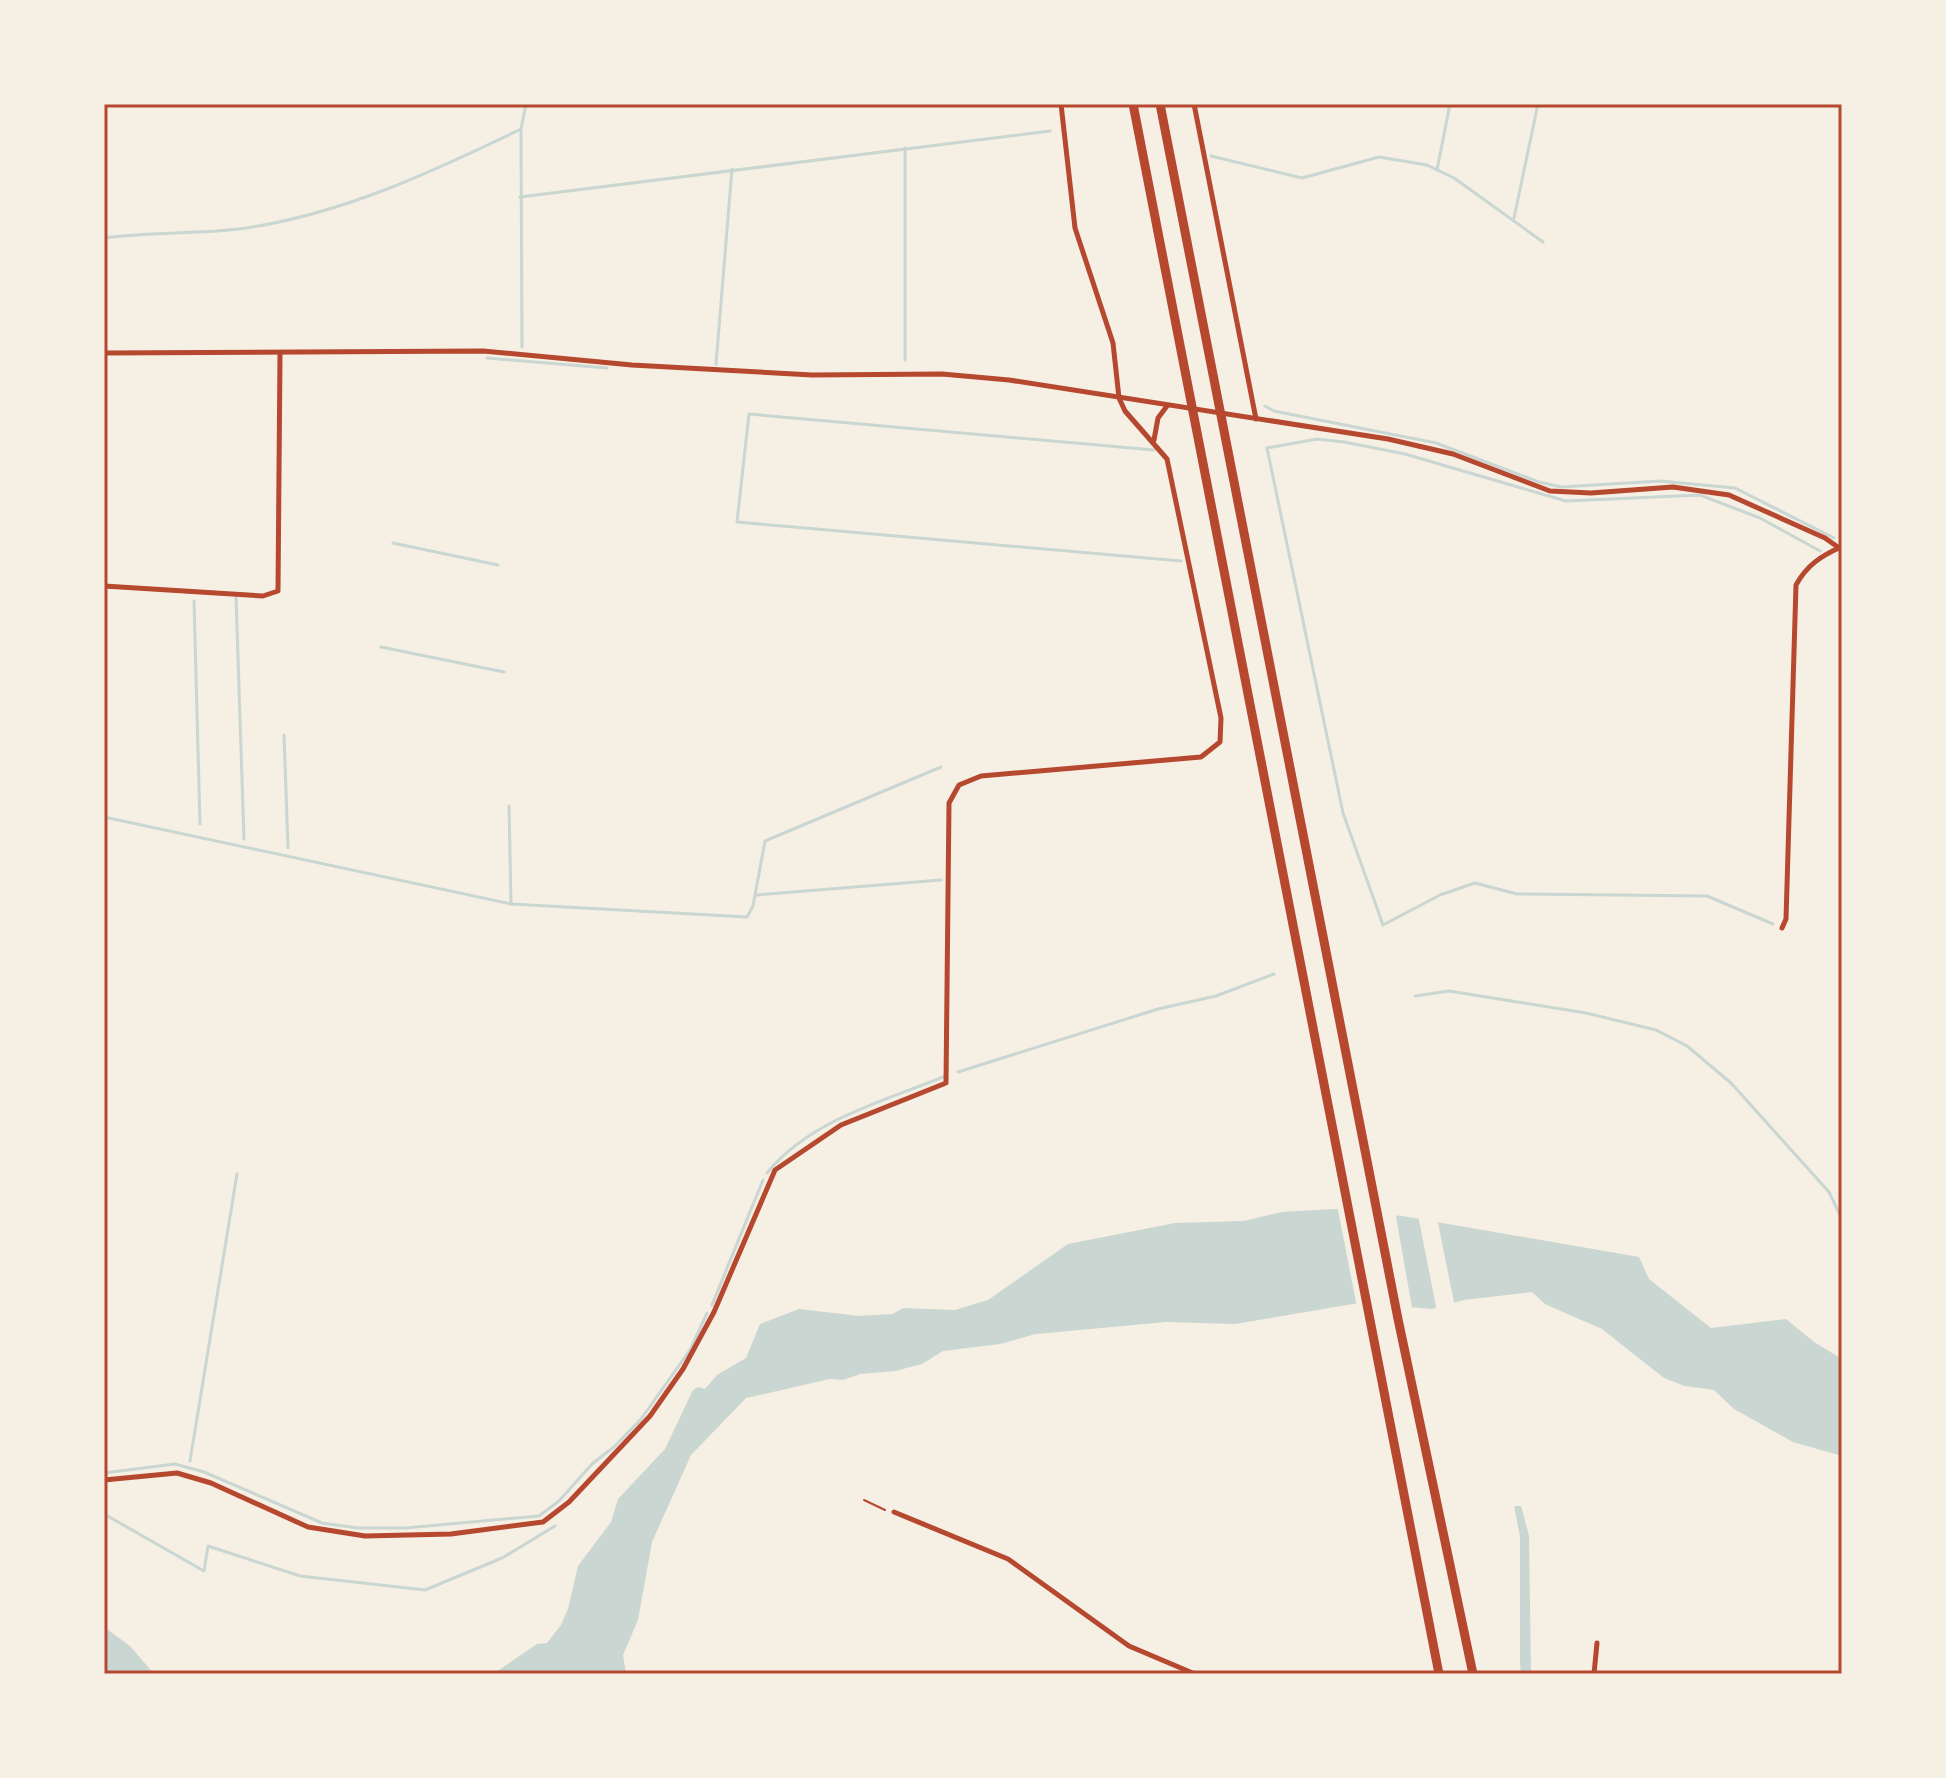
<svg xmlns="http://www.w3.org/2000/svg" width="1946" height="1778" viewBox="0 0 1946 1778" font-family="Lora,serif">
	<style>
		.water { fill: #c9d6d2 }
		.pier { fill: #f6efe4 }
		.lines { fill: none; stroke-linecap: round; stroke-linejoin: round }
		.stream { stroke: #c9d6d2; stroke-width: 3 }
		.path { stroke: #b5482f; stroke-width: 2 }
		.minor { stroke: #b5482f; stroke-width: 5 }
		.motorway { stroke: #b5482f; stroke-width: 9 }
		.neatline { fill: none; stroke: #b5482f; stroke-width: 3 }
	</style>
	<rect width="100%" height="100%" fill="#f6efe4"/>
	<g class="water">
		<polygon points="1334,1209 1402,1216 1639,1257 1649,1279 1711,1328 1786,1319 1814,1342 1842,1359 1842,1456 1793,1442 1734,1409 1714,1390 1685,1386 1664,1378 1602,1329 1545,1304 1532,1292 1464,1300 1432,1309 1359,1303 1235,1324 1166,1322 1036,1334 1000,1344 943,1351 922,1364 895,1371 860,1374 843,1380 830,1379 746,1398 691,1455 652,1542 638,1620 623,1655 626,1674 493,1674 537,1644 547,1643 561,1625 568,1609 578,1566 611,1522 618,1499 665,1449 693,1390 698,1387 705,1389 717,1375 746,1358 760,1324 799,1309 859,1316 893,1314 903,1308 955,1310 988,1300 1068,1244 1175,1223 1244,1221 1282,1212"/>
		<polygon points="1514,1506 1521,1506 1529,1536 1531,1674 1521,1674 1520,1663 1520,1536"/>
		<polygon points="104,1627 130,1646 154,1674 104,1674"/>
	</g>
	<g class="pier">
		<polygon points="1337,1205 1395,1211 1413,1313 1357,1307"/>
		<polygon points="1418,1215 1437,1218 1455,1307 1449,1309 1437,1312"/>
	</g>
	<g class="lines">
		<g class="stream">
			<polyline points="521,131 522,347"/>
			<polyline points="905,148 905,360"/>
			<polyline points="1211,156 1302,178 1379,157 1427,165 1454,178 1543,242"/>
			<polyline points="1437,170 1450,104"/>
			<polyline points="520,197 1050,131"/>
			<polyline points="1514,218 1538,104"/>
			<path d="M104,238C149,232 194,234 239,229C338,216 432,172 521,129L526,104"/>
			<polyline points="487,358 607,368"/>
			<polyline points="716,364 732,169"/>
			<polyline points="1265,406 1274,411 1436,443 1539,482 1561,487 1660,481 1735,488 1834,538"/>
			<polyline points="1154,450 749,414 737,522 1181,561"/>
			<polyline points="393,543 498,565"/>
			<polyline points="236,597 244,839"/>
			<polyline points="194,601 200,824"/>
			<polyline points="381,647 504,672"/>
			<polyline points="284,735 288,848"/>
			<polyline points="509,806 511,904"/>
			<polyline points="104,817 511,904 747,917 753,906 765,841 941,767"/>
			<polyline points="757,895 941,880"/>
			<polyline points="1773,924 1707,896 1517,894 1475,883 1440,895 1383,925 1343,813 1267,448 1317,439 1344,442 1405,454 1566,501 1700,495 1760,518 1820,551"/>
			<polyline points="1415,996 1449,991 1586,1013 1656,1030 1687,1046 1731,1083 1829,1192 1842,1219"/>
			<polyline points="958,1072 1158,1009 1216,996 1274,974"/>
			<path d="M767,1173C810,1120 882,1102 943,1077"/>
			<polyline points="712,1305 763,1180"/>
			<polyline points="190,1461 237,1174"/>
			<polyline points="104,1473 175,1464 204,1472 322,1523 358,1528 405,1528 539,1516 559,1501 592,1464 615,1446 641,1419 690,1350 707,1313"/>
			<polyline points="104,1514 204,1571 208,1546 300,1576 425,1590 502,1558 555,1526"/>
		</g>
		<polyline class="path" points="864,1500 885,1510"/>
		<g class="minor">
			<polyline points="1194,104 1256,419"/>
			<polyline points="104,353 483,351 632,365 812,375 942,374 1009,380 1388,439 1453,454 1550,491 1591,493 1673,487 1729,495 1825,538 1842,550"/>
			<polyline points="1154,440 1158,418 1167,406"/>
			<polyline points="104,586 263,596 278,591 280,354"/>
			<path d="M1782,928L1786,919L1796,585C1807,565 1821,556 1841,547"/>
			<polyline points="104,1480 177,1473 211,1483 308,1527 365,1536 451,1534 543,1522 569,1502 650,1416 683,1369 714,1312 775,1170 841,1125 946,1083 949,803 959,785 981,776 1201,757 1220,742 1221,718 1167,459 1125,411 1119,398 1113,343 1075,228 1061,104"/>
			<polyline points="894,1512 1008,1559 1129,1646 1195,1674"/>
			<polyline points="1594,1674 1597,1643"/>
		</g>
		<g class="motorway">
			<polyline points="1133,104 1439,1674"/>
			<polyline points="1160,104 1398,1319 1473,1674"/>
		</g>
	</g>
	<rect width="1946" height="1778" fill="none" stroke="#f6efe4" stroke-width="212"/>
	<rect x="106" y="106" width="1734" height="1566" class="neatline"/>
</svg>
